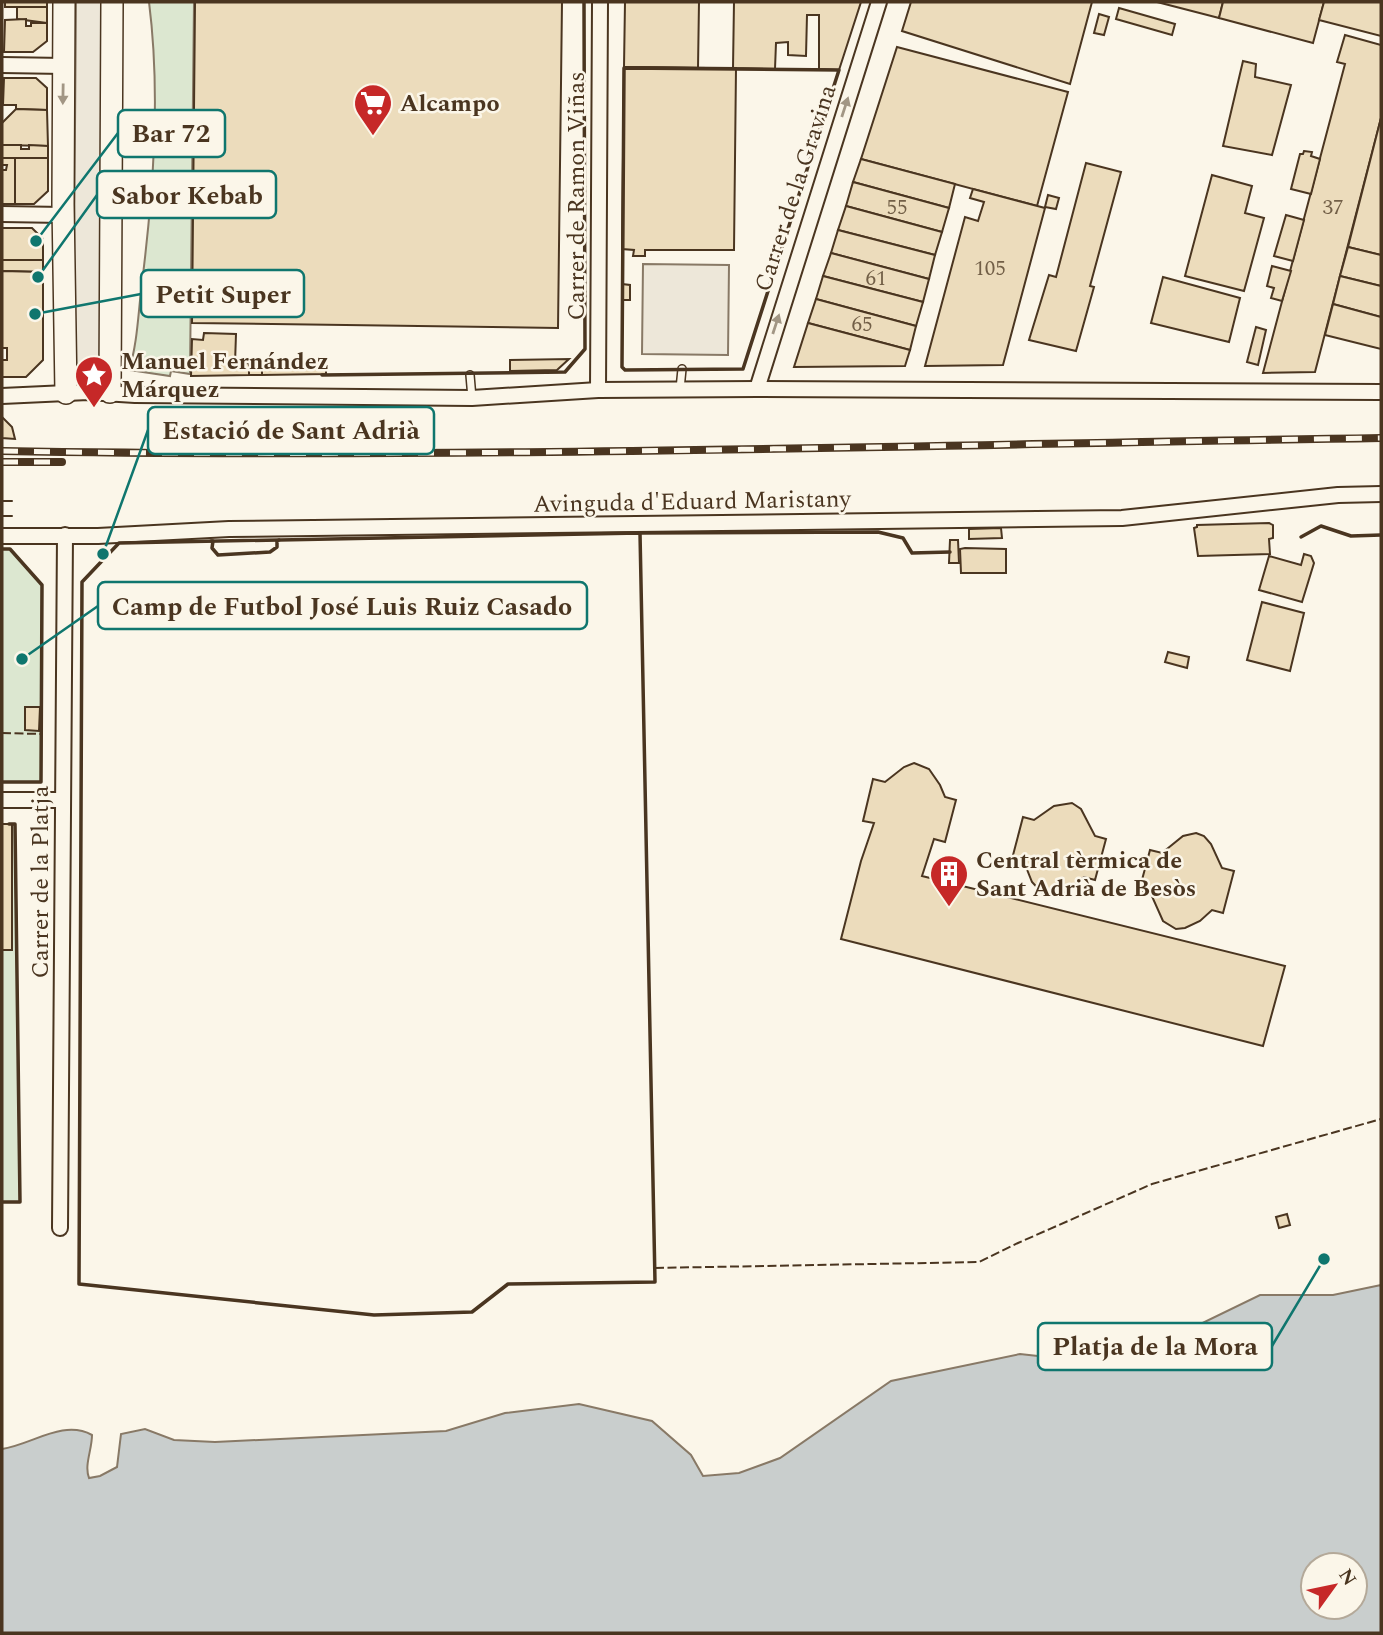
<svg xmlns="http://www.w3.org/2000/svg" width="1383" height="1635" viewBox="0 0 1383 1635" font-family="Spectral,serif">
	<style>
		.green { fill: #dce7d0; stroke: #887966; stroke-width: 2 }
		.parking { fill: #ede7d9; stroke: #887966; stroke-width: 2 }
		.water { fill: #c9cecd; stroke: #887966; stroke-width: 2; fill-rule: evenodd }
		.building { fill: #ecdcbc; stroke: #4a3520; stroke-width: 2 }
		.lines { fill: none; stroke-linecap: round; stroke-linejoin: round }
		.lane-casing { stroke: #4a3520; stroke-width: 10 }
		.street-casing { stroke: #4a3520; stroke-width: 18 }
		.secondary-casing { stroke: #4a3520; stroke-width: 24 }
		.lane { stroke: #fbf6e9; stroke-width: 7 }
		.street { stroke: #fbf6e9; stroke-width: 14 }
		.secondary { stroke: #fbf6e9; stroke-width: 21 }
		.tram { stroke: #4a3520; stroke-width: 2 }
		.rail-casing { stroke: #4a3520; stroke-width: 8 }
		.rail { stroke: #fbf6e9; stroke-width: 5; stroke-dasharray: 16; stroke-linecap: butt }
		.fence { stroke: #4a3520; stroke-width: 2; stroke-dasharray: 9 3.5; stroke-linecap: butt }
		.wall { stroke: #4a3520; stroke-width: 3.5 }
		.oneway { fill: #a29684 }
		.labels { text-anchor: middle; stroke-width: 5; stroke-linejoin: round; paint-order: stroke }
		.number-label { font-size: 21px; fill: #725f47 }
		.poi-label { font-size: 24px; font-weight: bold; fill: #4a3520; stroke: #fbf6e9; text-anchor: start }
		.street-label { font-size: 24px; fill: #4a3520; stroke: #fbf6e9 }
		.leader { fill: none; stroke: #0f766e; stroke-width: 2.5 }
		.callout-dot { fill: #0f766e; stroke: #fbf6e9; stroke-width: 2.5 }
		.callout { fill: #fbf6e9; stroke: #0f766e; stroke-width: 2.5 }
		.callout-label { font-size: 26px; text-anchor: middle; font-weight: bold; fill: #4a3520 }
	</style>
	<rect width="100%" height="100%" fill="#fbf6e9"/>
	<g class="green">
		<path d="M149,2H194L190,374L171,371L170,376L129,370C137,345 138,317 141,291C153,196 161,96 149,2Z"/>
		<polygon points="2,549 10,549 42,585 41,782 2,782"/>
		<polygon points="2,824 15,824 20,1202 2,1202"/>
	</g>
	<g class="parking">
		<polygon points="76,2 104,2 101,377 99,383 75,383 73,377"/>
		<polygon points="643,264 729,265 728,355 642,354"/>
	</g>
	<path class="water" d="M1381,1285V1633H2V1449C31,1445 63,1419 92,1435C92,1450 84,1465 89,1478L100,1476L117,1467L121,1434L145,1429L174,1440L215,1442L446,1431L505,1413L579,1404L652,1421L691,1455L703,1476L739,1473L780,1458L891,1381L1020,1354L1083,1361L1105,1353L1147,1350L1260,1295H1333ZM1313,1565H1355V1607H1313Z"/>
	<g class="building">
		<rect x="5" y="2" width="42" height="5"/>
		<polygon points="195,2 562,2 558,328 192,323"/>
		<polygon points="625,2 699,2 698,68 624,67"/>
		<polygon points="734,2 861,2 839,70 819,69 819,15 807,15 806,56 788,55 788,42 776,43 775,69 733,68"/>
		<polygon points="911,2 1092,2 1070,84 902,31"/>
		<polygon points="1157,2 1223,2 1219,18"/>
		<polygon points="1223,2 1324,2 1313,43 1219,18"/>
		<polygon points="1324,2 1381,2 1381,36 1319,20"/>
		<polygon points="17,7 47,7 47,23 17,19"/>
		<polygon points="1119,8 1175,24 1172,35 1116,19"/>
		<polygon points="1099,14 1109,17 1104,35 1094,33"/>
		<polygon points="26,19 26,26 31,26 31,23 47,23 47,41 33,52 4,52 5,20"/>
		<polygon points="1345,35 1381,45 1381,118 1315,372 1263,373 1345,64 1337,62"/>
		<polygon points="897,47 1068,92 1037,206 861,159"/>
		<polygon points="1243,61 1256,64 1255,77 1291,85 1272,155 1223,146"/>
		<polygon points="624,67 736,68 734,250 645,250 645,256 633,256 634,250 622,249"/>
		<polygon points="4,78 36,78 47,88 47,110 16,109 16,105 3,105"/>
		<polygon points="16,109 47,110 48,146 2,145 2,123"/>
		<polygon points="1381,118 1381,255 1348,247"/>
		<polygon points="2,145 21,145 21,149 29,149 29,145 48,146 48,158 2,158"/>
		<polygon points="1304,151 1312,152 1311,156 1320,159 1311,194 1291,189 1300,154 1303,154"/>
		<polygon points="2,158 15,158 15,204 2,204 2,170 6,170 7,165 2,165"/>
		<polygon points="15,158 48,158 48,191 34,204 15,204"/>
		<polygon points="861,159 955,184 949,208 853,182"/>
		<polygon points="1086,163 1121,172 1090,286 1094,287 1076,351 1029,340 1049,275 1056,277"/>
		<polygon points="1212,175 1252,186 1245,213 1264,218 1244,291 1185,276"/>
		<polygon points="853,182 949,208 942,232 846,206"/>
		<polygon points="973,189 1045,208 1003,365 925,366 965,217 978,221 984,202 970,198"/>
		<polygon points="1048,195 1059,198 1056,209 1045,207"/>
		<polygon points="846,206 942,232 935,255 838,230"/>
		<polygon points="1286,215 1304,220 1293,261 1274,256"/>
		<polygon points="2,228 32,228 43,239 43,260 2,260"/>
		<polygon points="838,230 935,255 929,279 831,253"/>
		<polygon points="1348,247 1381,255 1381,286 1340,276"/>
		<polygon points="831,253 929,279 923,302 823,276"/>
		<polygon points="2,260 43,260 43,272 2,271"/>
		<polygon points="1272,266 1291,271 1282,301 1271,298 1274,288 1267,286"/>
		<polygon points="2,271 43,272 43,360 26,377 2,377 2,360 7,360 7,348 2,348"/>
		<polygon points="823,276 923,302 916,326 816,299"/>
		<polygon points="1340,276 1381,286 1381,317 1333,304"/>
		<polygon points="1163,277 1240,298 1229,342 1151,323"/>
		<polygon points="622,284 630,285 630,300 622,300"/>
		<polygon points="816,299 916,326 910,350 808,323"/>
		<polygon points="1333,304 1381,317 1381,349 1325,335"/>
		<polygon points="808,323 910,350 905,366 794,367"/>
		<polygon points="1256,327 1266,330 1258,365 1247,362"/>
		<polygon points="204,333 236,334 235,364 249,363 249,375 191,376 192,339 203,340"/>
		<polygon points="569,359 557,370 510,371 510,360"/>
		<polygon points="262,360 274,360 274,363 326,362 326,374 262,375"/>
		<rect x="249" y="363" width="13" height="12"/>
		<polygon points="2,417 12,427 15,439 2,438"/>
		<polygon points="1269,523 1273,525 1273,538 1269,539 1270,554 1198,556 1194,528 1197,527 1197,525"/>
		<polygon points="1001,528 1002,538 969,539 969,529"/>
		<polygon points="950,540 958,540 959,563 949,563"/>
		<polygon points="965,548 1006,549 1006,573 961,573 960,549"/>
		<polygon points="1304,554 1311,556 1314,563 1302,602 1259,590 1269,556 1301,565"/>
		<polygon points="1262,602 1304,613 1290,671 1247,660"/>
		<polygon points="1168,652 1189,657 1187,668 1165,662"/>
		<polygon points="25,707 40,707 39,731 25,730"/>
		<polygon points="914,763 929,769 940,785 945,797 956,800 945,842 934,839 922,876 1285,966 1263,1046 841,939 861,861 874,823 863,821 873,779 885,782 904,767"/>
		<polygon points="1072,803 1081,809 1095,836 1106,839 1095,880 1084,877 1066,892 1056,896 1045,896 1032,882 1024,862 1012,859 1023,817 1034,820 1054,806"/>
		<rect x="2" y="824" width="10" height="126"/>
		<polygon points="1196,833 1204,836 1211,844 1222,868 1234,871 1223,913 1212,910 1200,921 1185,928 1176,929 1163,921 1151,894 1139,891 1150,850 1162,853 1183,836"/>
		<polygon points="1287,1214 1290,1225 1279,1228 1276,1217"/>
	</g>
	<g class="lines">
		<defs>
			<g id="lane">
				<polyline points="470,375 472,398"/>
				<polyline points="680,389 682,369"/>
			</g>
			<g id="street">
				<polyline points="2,65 64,66"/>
				<polyline points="2,214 63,215"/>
				<polyline points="757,389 879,2"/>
				<polyline points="598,390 600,2"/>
				<polyline points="2,396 88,392 135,395 472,398 598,390 757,389 1381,392"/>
				<polyline points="2,536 98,536 229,529 1122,518 1338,495 1381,494"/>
				<polyline points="2,800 63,800"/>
				<polyline points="60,1228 65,535"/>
			</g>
			<g id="secondary">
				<polyline points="64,2 63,204 66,393"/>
				<polyline points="110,392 112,2"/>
			</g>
		</defs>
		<use href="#lane" class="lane-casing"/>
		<use href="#street" class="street-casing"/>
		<use href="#secondary" class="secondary-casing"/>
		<use href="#lane" class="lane"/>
		<use href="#street" class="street"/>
		<use href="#secondary" class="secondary"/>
		<g class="tram">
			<polyline points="2,501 12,501"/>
			<polyline points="2,516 12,516"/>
		</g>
		<defs>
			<g id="rail">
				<path d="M2,451C461,459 922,445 1381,438"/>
				<polyline points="2,462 62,462"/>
			</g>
		</defs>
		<use href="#rail" class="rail-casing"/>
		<use href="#rail" class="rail"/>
		<g class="fence">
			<polyline points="2,733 41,734"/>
			<polyline points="655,1268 979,1262 1018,1243 1152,1184 1381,1119"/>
		</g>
		<g class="wall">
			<polygon points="624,68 839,70 743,369 625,370 622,367"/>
			<polyline points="127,360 150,363"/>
			<polyline points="322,375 565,372 585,349 584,2"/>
			<polygon points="640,533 655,1282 508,1284 472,1312 374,1315 79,1284 82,582 119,543"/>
			<polyline points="640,533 878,532 903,538 912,553 950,552"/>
			<polyline points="1301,537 1321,526 1351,536 1381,535"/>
			<polyline points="211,541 213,541 212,548 218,555 270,552 277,547 277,541 279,540"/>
			<polyline points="2,549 10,549 42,585 41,782 2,782"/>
			<polyline points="2,1202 20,1202 15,824 9,824"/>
		</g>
	</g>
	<defs><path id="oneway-solid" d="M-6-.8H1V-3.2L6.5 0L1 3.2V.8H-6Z" transform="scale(1.75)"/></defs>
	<g class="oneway">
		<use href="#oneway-solid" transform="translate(63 94) rotate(91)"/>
		<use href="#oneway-solid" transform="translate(845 107) rotate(-72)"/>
		<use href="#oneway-solid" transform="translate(776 324) rotate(-72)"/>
	</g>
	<defs>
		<symbol id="supermarket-pin" viewBox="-11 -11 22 30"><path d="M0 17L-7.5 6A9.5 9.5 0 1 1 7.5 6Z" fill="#c62828" stroke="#fbf6e9"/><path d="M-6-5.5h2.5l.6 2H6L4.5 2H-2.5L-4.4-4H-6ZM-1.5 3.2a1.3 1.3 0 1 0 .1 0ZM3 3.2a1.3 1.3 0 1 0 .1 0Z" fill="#fff"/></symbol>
		<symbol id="sight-pin" viewBox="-11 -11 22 30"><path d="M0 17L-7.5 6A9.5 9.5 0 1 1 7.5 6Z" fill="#c62828" stroke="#fbf6e9"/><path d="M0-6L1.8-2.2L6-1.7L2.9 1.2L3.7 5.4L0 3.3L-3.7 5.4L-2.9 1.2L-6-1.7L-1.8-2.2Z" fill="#fff"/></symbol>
		<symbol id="building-pin" viewBox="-11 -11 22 30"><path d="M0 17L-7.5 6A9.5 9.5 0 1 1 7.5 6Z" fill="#c62828" stroke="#fbf6e9"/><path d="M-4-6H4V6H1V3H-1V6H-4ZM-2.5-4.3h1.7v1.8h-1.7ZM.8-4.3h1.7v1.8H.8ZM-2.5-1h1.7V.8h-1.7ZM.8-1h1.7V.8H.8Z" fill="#fff"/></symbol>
	</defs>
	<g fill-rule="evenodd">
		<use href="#supermarket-pin" x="351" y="81" width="44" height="60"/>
		<use href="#sight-pin" x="72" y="353" width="44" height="60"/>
		<use href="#building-pin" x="927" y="852" width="44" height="60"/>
	</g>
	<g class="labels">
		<g class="number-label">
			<text x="897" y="214">55</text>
			<text x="1333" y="214">37</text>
			<text x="990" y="275">105</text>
			<text x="876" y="285">61</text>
			<text x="862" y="331">65</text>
		</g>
		<g class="poi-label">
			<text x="400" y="111">Alcampo</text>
			<text x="121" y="369">Manuel Fernández<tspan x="121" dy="28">Márquez</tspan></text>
			<text x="976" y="868">Central tèrmica de<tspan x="976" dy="28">Sant Adrià de Besòs</tspan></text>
		</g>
		<g class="street-label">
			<text transform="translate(795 188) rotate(-72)" y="8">Carrer de la Gravina</text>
			<text transform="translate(576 196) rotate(-90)" y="8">Carrer de Ramon Viñas</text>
			<text transform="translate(692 501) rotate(-1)" y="8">Avinguda d'Eduard Maristany</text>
			<text transform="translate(40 882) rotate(-90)" y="8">Carrer de la Platja</text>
		</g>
	</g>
	<path class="leader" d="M36 241L118 133M38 277L97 195M35 314L141 294M103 554L148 430M22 659L98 606M1324 1259L1272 1346"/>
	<g class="callout-dot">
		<circle cx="36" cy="241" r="7"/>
		<circle cx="38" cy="277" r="7"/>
		<circle cx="35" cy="314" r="7"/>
		<circle cx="103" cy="554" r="7"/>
		<circle cx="22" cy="659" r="7"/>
		<circle cx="1324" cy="1259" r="7"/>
	</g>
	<g class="callout">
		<rect x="118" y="110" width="107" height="47" rx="7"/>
		<rect x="97" y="171" width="179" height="47" rx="7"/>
		<rect x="141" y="270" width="163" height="47" rx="7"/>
		<rect x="148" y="407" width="286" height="47" rx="7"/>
		<rect x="98" y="582" width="489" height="47" rx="7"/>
		<rect x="1038" y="1323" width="234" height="47" rx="7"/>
	</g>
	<g class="callout-label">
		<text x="171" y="142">Bar 72</text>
		<text x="187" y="204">Sabor Kebab</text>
		<text x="223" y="303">Petit Super</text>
		<text x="291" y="439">Estació de Sant Adrià</text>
		<text x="342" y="615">Camp de Futbol José Luis Ruiz Casado</text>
		<text x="1155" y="1355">Platja de la Mora</text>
	</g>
	<rect width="1383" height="1635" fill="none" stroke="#4a3520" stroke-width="7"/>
	<g transform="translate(1334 1586) rotate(57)"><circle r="33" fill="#fbf6e9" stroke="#b4a999" stroke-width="2"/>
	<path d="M0-5L12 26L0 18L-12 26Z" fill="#c62828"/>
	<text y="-10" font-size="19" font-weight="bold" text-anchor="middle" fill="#4a3520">N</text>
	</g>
</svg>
